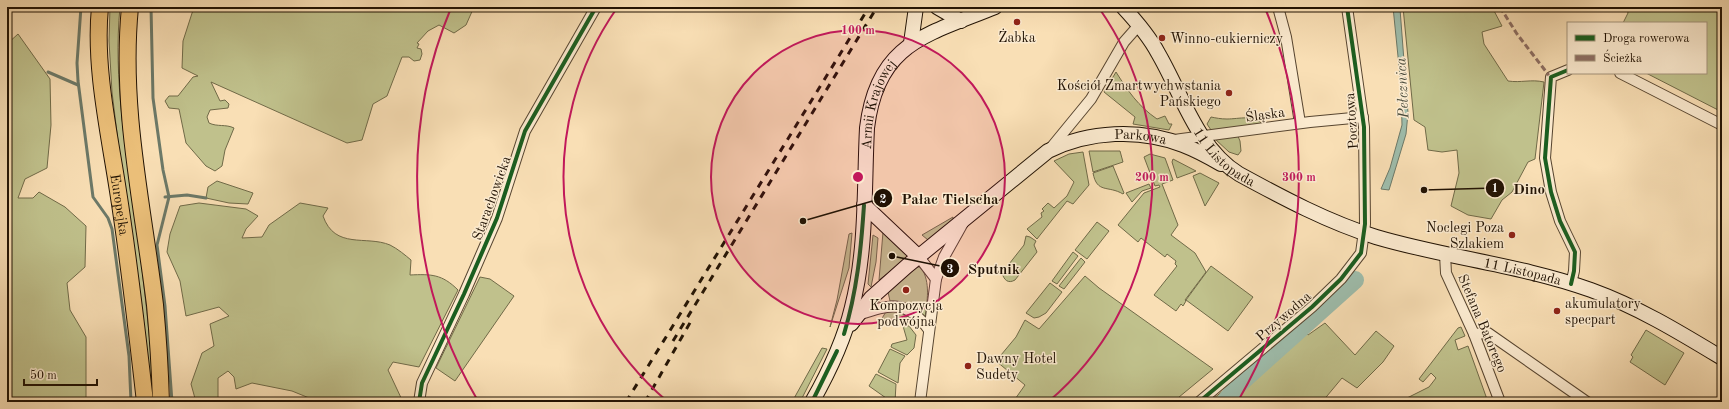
<svg xmlns="http://www.w3.org/2000/svg" width="1729" height="409" viewBox="0 0 1729 409" font-family="'Old Standard TT',serif">
	<style>
		.green { fill: #c0c18c; stroke: #706a48 }
		.water { fill: #9ebdac; stroke: #6c7968 }
		.lines { fill: none; stroke-linecap: round; stroke-linejoin: round }
		.stream { stroke: #6c7968; stroke-width: 3 }
		.river { stroke: #9ebdac; stroke-width: 18 }
		.minor-casing { stroke: #574530; stroke-width: 12 }
		.secondary-casing { stroke: #211203; stroke-width: 16 }
		.primary-casing { stroke: #211203; stroke-width: 18 }
		.minor { stroke: #fbeacf; stroke-width: 10 }
		.secondary { stroke: #fbeacf; stroke-width: 14 }
		.primary { stroke: #ecc07a; stroke-width: 16 }
		.rail { stroke: #211203; stroke-width: 3; stroke-dasharray: 7 7; stroke-linecap: butt }
		.quiet { stroke: #8d6e63; stroke-width: 3; stroke-dasharray: 6 3; stroke-linecap: butt }
		.cycleway-casing { stroke: #fbeacf; stroke-width: 6 }
		.cycleway { stroke: #1b5e20; stroke-width: 4 }
		.ring { fill: none; stroke: #c2185b; stroke-width: 2 }
		.poi-dot { fill: #8f2418; stroke: #fbeacf; stroke-width: 1.5 }
		.labels { text-anchor: middle; stroke-width: 3; stroke-linejoin: round; paint-order: stroke }
		.poi-label { font-size: 14px; fill: #211203; stroke: #fbeacf; text-anchor: start }
		.street-label { font-size: 14px; fill: #211203; stroke: #fbeacf }
		.water-label { font-size: 15px; font-style: italic; fill: #4d4e3e; stroke: #fbeacf }
		.centre { fill: #c2185b; stroke: #fbeacf; stroke-width: 2 }
		.ring-label { font-size: 12px; text-anchor: middle; font-weight: bold; fill: #c2185b; stroke: #fbeacf; stroke-width: 3; stroke-linejoin: round; paint-order: stroke }
		.leader { fill: none; stroke: #211203; stroke-width: 1.5 }
		.callout-dot { fill: #211203; stroke: #fbeacf; stroke-width: 1.5 }
		.mark-label { font-size: 12px; text-anchor: middle; font-weight: bold; fill: #fff }
		.callout-label { font-size: 15px; text-anchor: middle; font-weight: bold; fill: #211203; stroke: #fbeacf; stroke-width: 3; stroke-linejoin: round; paint-order: stroke }
	</style>
	<rect width="100%" height="100%" fill="#f9dfb5"/>
	<filter id="stains"><feTurbulence type="fractalNoise" baseFrequency=".005" numOctaves="4"/><feColorMatrix values="0 0 0 0 .2 0 0 0 0 .09 0 0 0 0 .02 0 0 0 .5 -.17"/></filter>
	<radialGradient id="worn" r=".72"><stop offset=".6" stop-color="#630" stop-opacity="0"/><stop offset="1" stop-color="#630" stop-opacity=".3"/></radialGradient>
	<g class="green">
		<path d="M110,7H120C113,79 126,150 136,221C144,281 150,341 156,402H150L112,92L109,41Z"/>
		<path d="M194,7H474L466,25L454,33L439,25L428,31L417,43L419,44L417,48L421,49L422,54L420,60L414,61L409,57H402L387,96L373,104L362,140L347,143L211,82L220,101L225,100L229,104L228,108L210,110L207,117L209,123C217,127 226,124 234,128L225,150L222,166L215,171L206,166L186,143L179,109L169,108L165,101L169,96H178L193,77L198,76L182,68L183,41Z"/>
		<path d="M1403,7H1492L1502,26L1482,32L1484,44L1508,81C1521,83 1531,79 1544,82L1535,159L1528,162L1512,192L1502,200L1491,219L1468,215L1451,206L1459,173L1457,150L1442,152L1428,150L1425,127L1414,120Z"/>
		<polygon points="1627,7 1722,7 1722,112 1646,73 1706,73 1706,23 1623,23 1628,13"/>
		<polygon points="18,34 50,79 51,125 47,168 25,179 18,198 33,198 39,192 65,207 86,226 85,267 67,283 70,310 86,337 86,402 7,402 7,44"/>
		<path d="M1116,72C1128,91 1138,106 1157,119L1165,116L1169,124H1172L1169,130L1133,124L1135,117L1104,92Z"/>
		<path d="M1211,117C1216,118 1221,119 1227,119C1239,119 1255,114 1263,125L1213,133L1207,124Z"/>
		<polygon points="1237,134 1240,141 1241,151 1238,155 1229,152 1215,139"/>
		<polygon points="1089,151 1120,151 1123,162 1093,172"/>
		<polygon points="1083,152 1089,185 1073,204 1067,201 1037,239 1027,229 1042,217 1041,213 1044,211 1042,209 1048,203 1054,208 1067,196 1074,182 1054,161 1069,154"/>
		<polygon points="1150,154 1165,158 1173,180 1162,184 1178,225 1171,235 1195,253 1206,272 1185,300 1186,301 1183,306 1181,304 1176,311 1154,295 1177,266 1175,264 1176,261 1167,254 1165,257 1141,238 1138,242 1118,225 1144,193 1160,187 1159,185 1155,186 1144,157"/>
		<polygon points="1173,159 1196,171 1177,178 1172,162"/>
		<path d="M1113,166L1124,193L1123,194C1108,185 1097,194 1093,173Z"/>
		<polygon points="1200,173 1219,183 1205,206 1193,176"/>
		<polygon points="217,181 253,193 248,204 229,203 206,198 208,187"/>
		<polygon points="1149,184 1151,188 1142,191 1132,202 1126,193"/>
		<path d="M199,203L246,209L258,216L246,229L242,238L262,237L269,225L300,203L328,208L323,216C335,250 366,235 390,245C398,249 405,255 411,260L410,275C431,274 442,274 458,290L419,367L393,362L388,370L403,402H319L292,391L252,383L236,389L234,377L228,371L218,378V402H196L191,384L202,353L214,346L210,324L229,316L219,307L186,316L180,281L167,252L170,234L180,206Z"/>
		<polygon points="953,217 953,221 928,240 922,235"/>
		<polygon points="1097,222 1109,231 1087,259 1075,250"/>
		<polygon points="883,232 908,255 908,258 879,280"/>
		<polygon points="852,233 849,268 830,327 837,300 849,234"/>
		<polygon points="873,235 878,238 876,262 871,287 868,284"/>
		<path d="M1026,236L1030,237L1036,241L1034,245L1037,252L1015,280C1008,284 1004,280 1002,273L1024,245Z"/>
		<polygon points="1073,252 1078,256 1057,284 1052,281"/>
		<polygon points="1081,258 1085,262 1064,289 1059,286"/>
		<polygon points="1211,266 1253,297 1228,331 1186,300"/>
		<path d="M917,267H921C931,283 927,301 925,318C915,306 905,301 890,301L888,292Z"/>
		<polygon points="1085,276 1099,288 1213,369 1173,402 1013,402 1025,385 996,361 1016,337 1025,320 1039,329"/>
		<polygon points="480,277 490,279 514,296 455,381 436,368"/>
		<polygon points="1050,283 1062,292 1046,313 1039,317 1034,318 1026,313"/>
		<polygon points="887,310 905,314 907,317 878,325"/>
		<polygon points="1325,323 1355,355 1376,331 1394,346 1383,362 1357,388 1342,378 1322,402 1209,402 1257,364 1301,327 1308,335"/>
		<polygon points="903,326 909,326 916,335 914,348 907,355 891,347 892,344 907,340"/>
		<polygon points="1461,327 1465,336 1455,340 1458,350 1468,346 1488,402 1404,402 1407,398 1429,387 1436,378 1431,373 1423,382 1419,379 1458,328"/>
		<polygon points="1646,330 1684,353 1665,385 1630,362 1633,357 1631,355"/>
		<polygon points="822,348 827,349 800,402 792,402"/>
		<polygon points="890,349 905,356 900,363 898,383 878,372"/>
		<polygon points="876,374 896,384 895,402 884,401 886,398 869,386"/>
	</g>
	<polygon class="water" points="1393,7 1400,7 1400,9 1408,113 1406,134 1389,190 1381,189 1390,168 1402,125 1401,86"/>
	<g class="lines">
		<g class="stream">
			<polyline points="81,7 77,63 78,81 93,197 108,218 112,229 129,356 131,402"/>
			<polyline points="151,7 153,98 163,170 169,197 157,245 165,306 172,402"/>
			<polyline points="48,72 78,85"/>
			<polyline points="165,197 187,195 206,198"/>
		</g>
		<polyline class="river" points="1225,402 1238,385 1355,280"/>
		<defs>
			<g id="minor">
				<polyline points="1278,7 1286,37 1300,123"/>
				<polyline points="1568,70 1551,77 1545,158 1551,192 1560,221 1575,252 1574,271 1571,284"/>
				<polyline points="1620,73 1722,125"/>
				<polyline points="1174,140 1310,122 1363,117"/>
				<polyline points="1050,149 1091,99 1124,42 1139,25"/>
				<polyline points="1445,254 1446,273 1474,334 1500,402"/>
				<polyline points="919,257 936,279"/>
				<path d="M858,315C890,304 907,299 929,330"/>
				<polyline points="1474,334 1488,333 1587,402"/>
				<polyline points="419,402 422,383 464,294 497,218 525,131 596,7"/>
				<polyline points="920,402 936,279 944,257 963,223"/>
				<polyline points="1199,402 1312,307 1341,279 1361,253 1365,224 1364,127 1347,7"/>
			</g>
			<g id="secondary">
				<polyline points="937,7 961,21"/>
				<path id="s1" d="M1123,7C1136,21 1149,36 1158,53C1182,94 1197,148 1239,174C1283,198 1328,222 1376,237C1447,258 1521,265 1591,290C1638,307 1679,332 1722,358"/>
				<polyline points="911,43 916,7"/>
				<polyline points="864,205 919,257"/>
				<path id="s2" d="M851,324L871,298L907,266L1048,151C1089,131 1140,128 1183,145C1196,150 1209,157 1221,164"/>
				<path id="s3" d="M812,402C829,372 844,341 852,307C867,249 864,187 867,128C877,43 926,35 995,7"/>
			</g>
			<g id="primary">
				<path id="s4" d="M100,7C94,66 109,132 118,191C129,261 137,331 145,402"/>
				<path d="M130,7C120,108 143,206 155,305C158,337 160,370 161,402"/>
			</g>
		</defs>
		<use href="#minor" class="minor-casing"/>
		<use href="#secondary" class="secondary-casing"/>
		<use href="#primary" class="primary-casing"/>
		<use href="#minor" class="minor"/>
		<use href="#secondary" class="secondary"/>
		<use href="#primary" class="primary"/>
		<g class="rail">
			<polyline points="673,341 877,7"/>
			<polyline points="626,402 869,7"/>
			<polyline points="645,402 691,321"/>
		</g>
		<polyline class="quiet" points="1500,7 1517,34 1551,78"/>
		<defs>
			<g id="cycleway">
				<polyline points="1568,70 1551,77 1545,158 1551,192 1560,221 1575,252 1574,271 1571,284"/>
				<path d="M844,334C857,291 861,250 864,205"/>
				<polyline points="419,402 422,383 464,294 497,218 525,131 596,7"/>
				<polyline points="812,402 837,351"/>
				<polyline points="1199,402 1312,307 1341,279 1361,253 1365,224 1364,127 1347,7"/>
			</g>
		</defs>
		<use href="#cycleway" class="cycleway-casing"/>
		<use href="#cycleway" class="cycleway"/>
	</g>
	<circle cx="858" cy="177" r="147" fill="#c2185b" fill-opacity=".12"/>
	<g class="ring">
		<circle cx="858" cy="177" r="147"/>
		<path d="M667 401A294 294 0 0 1 617 8M1099 8A294 294 0 0 1 1049 401"/>
		<path d="M478 401A441 441 0 0 1 451 8M1265 8A441 441 0 0 1 1238 401"/>
	</g>
	<g class="poi-dot">
		<circle cx="1017" cy="22" r="4"/>
		<circle cx="1162" cy="38" r="4"/>
		<circle cx="1229" cy="93" r="4"/>
		<circle cx="1512" cy="235" r="4"/>
		<circle cx="906" cy="290" r="4"/>
		<circle cx="1557" cy="311" r="4"/>
		<circle cx="968" cy="366" r="4"/>
	</g>
	<g class="labels">
		<g class="poi-label">
			<text x="1017" y="42" text-anchor="middle">Żabka</text>
			<text x="1170" y="43">Winno-cukierniczy</text>
			<text x="1221" y="90" text-anchor="end">Kościół Zmartwychwstania<tspan x="1221" dy="16">Pańskiego</tspan></text>
			<text x="1504" y="232" text-anchor="end">Noclegi Poza<tspan x="1504" dy="16">Szlakiem</tspan></text>
			<text x="1565" y="308">akumulatory<tspan x="1565" dy="16">specpart</tspan></text>
			<text x="906" y="310" text-anchor="middle">Kompozycja<tspan x="906" dy="16">podwójna</tspan></text>
			<text x="976" y="363">Dawny Hotel<tspan x="976" dy="16">Sudety</tspan></text>
		</g>
		<g class="street-label">
			<text dy="5" stroke="none"><textPath href="#s3" startOffset="309">Armii Krajowej</textPath></text>
			<text transform="translate(1265 114) rotate(-8)" y="5">Śląska</text>
			<text transform="translate(1351 121) rotate(-94)" y="5">Pocztowa</text>
			<text dy="5" stroke="none"><textPath href="#s2" startOffset="358">Parkowa</textPath></text>
			<text dy="5" stroke="none"><textPath href="#s1" startOffset="183">11 Listopada</textPath></text>
			<text transform="translate(491 198) rotate(-70)" y="5">Starachowicka</text>
			<text dy="5" stroke="none"><textPath href="#s4" startOffset="199">Europejka</textPath></text>
			<text dy="5" stroke="none"><textPath href="#s1" startOffset="507">11 Listopada</textPath></text>
			<text transform="translate(1283 316) rotate(-41)" y="5">Przywodna</text>
			<text transform="translate(1483 323) rotate(67)" y="5">Stefana Batorego</text>
		</g>
		<g class="water-label">
			<text transform="translate(1402 88) rotate(-93)" y="5">Pełcznica</text>
		</g>
	</g>
	<circle cx="858" cy="177" r="6" class="centre"/>
	<g class="ring-label">
		<text x="858" y="34">100 m</text>
		<text x="1152" y="181">200 m</text>
		<text x="1299" y="181">300 m</text>
	</g>
	<path class="leader" d="M1424 190L1495 188M803 221L883 198M892 256L950 268"/>
	<g class="callout-dot">
		<circle cx="1424" cy="190" r="4"/>
		<circle cx="803" cy="221" r="4"/>
		<circle cx="892" cy="256" r="4"/>
		<circle cx="1495" cy="188" r="10"/>
		<circle cx="883" cy="198" r="10"/>
		<circle cx="950" cy="268" r="10"/>
	</g>
	<g class="mark-label">
		<text x="1495" y="192">1</text>
		<text x="883" y="203">2</text>
		<text x="950" y="273">3</text>
	</g>
	<g class="callout-label">
		<text x="1529" y="194">Dino</text>
		<text x="950" y="204">Pałac Tielscha</text>
		<text x="994" y="274">Sputnik</text>
	</g>
	<rect width="1729" height="409" fill="none" stroke="#f9dfb5" stroke-width="24"/>
	<rect x="8" y="8" width="1713" height="393" fill="none" stroke="#211203" stroke-width="2"/>
	<rect x="12" y="12" width="1705" height="385" fill="none" stroke="#211203"/>
	<rect x="1567" y="22" width="140" height="52" fill="#fbeacf" stroke="#a4947d"/>
	<rect x="1575" y="35" width="20" height="6" fill="#1b5e20" stroke="#a4947d"/>
	<text x="1603" y="42" font-size="12" fill="#211203">Droga rowerowa</text>
	<rect x="1575" y="55" width="20" height="6" fill="#8d6e63" stroke="#a4947d"/>
	<text x="1603" y="62" font-size="12" fill="#211203">Ścieżka</text>
	<path d="M24 379v6h73v-6" fill="none" stroke="#211203" stroke-width="2"/>
	<text x="30" y="379" font-size="12" fill="#211203" stroke="#fbeacf" stroke-width="3" paint-order="stroke">50 m</text>
	<rect width="100%" height="100%" filter="url(#stains)"/>
	<rect width="100%" height="100%" fill="url(#worn)"/>
</svg>
